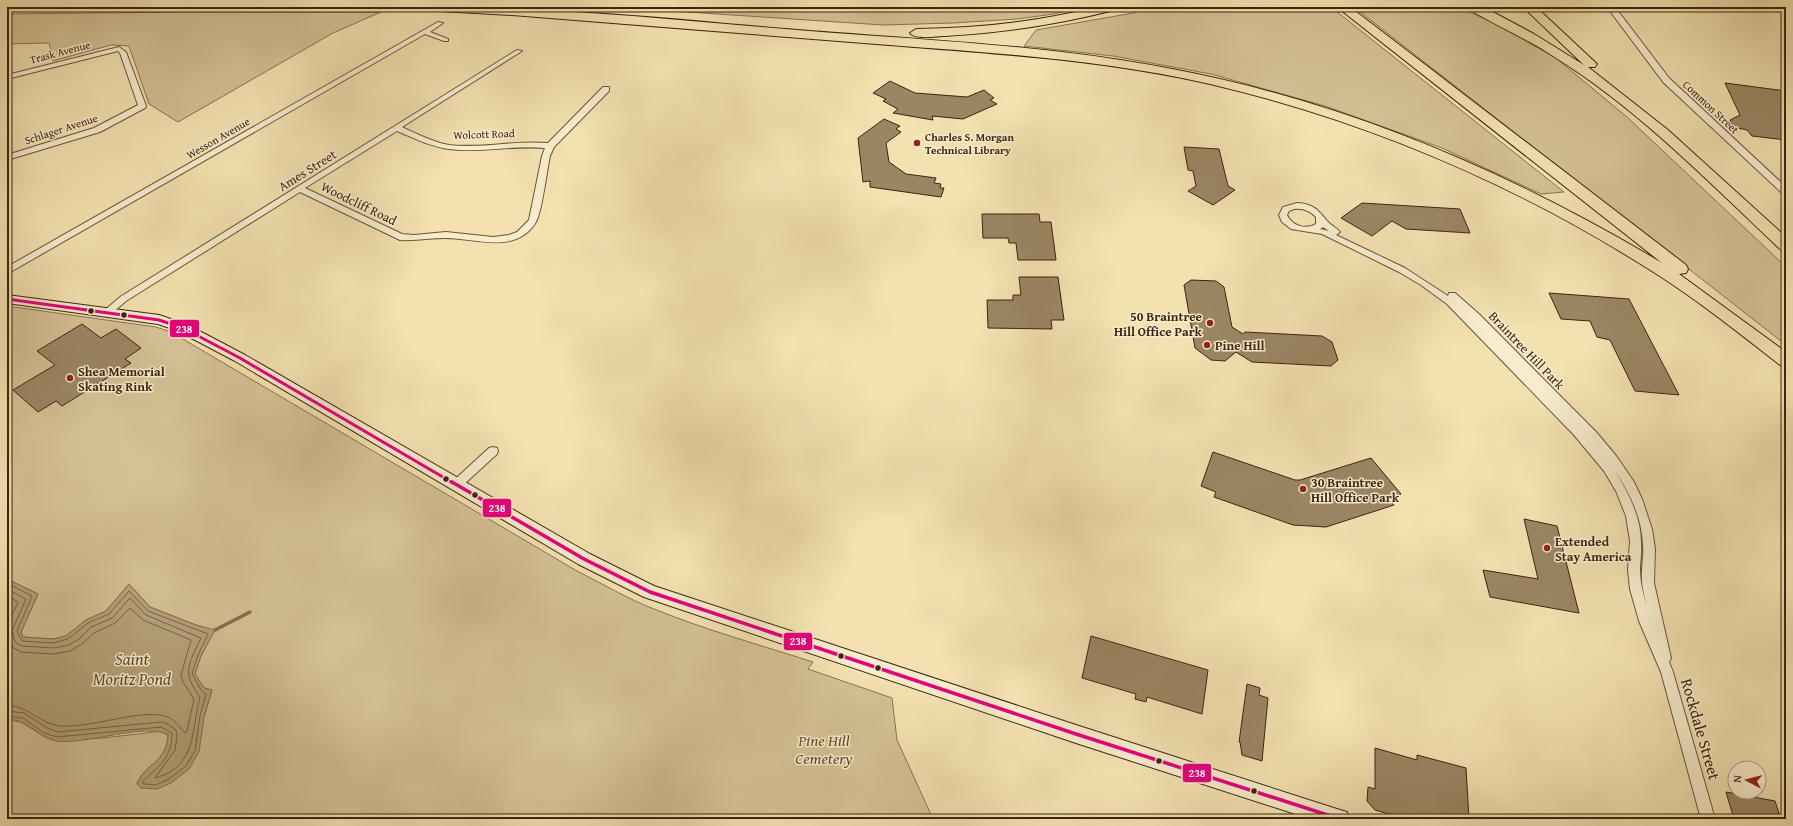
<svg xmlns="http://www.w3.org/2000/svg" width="1793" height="826" viewBox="0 0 1793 826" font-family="'Gentium Book Plus',serif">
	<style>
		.green { fill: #d4c195; stroke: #887253 }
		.water { fill: #b5a17a; stroke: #856f50 }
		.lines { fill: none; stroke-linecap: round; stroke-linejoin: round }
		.shore { stroke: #786246; stroke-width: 1 }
		.stream { stroke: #856f50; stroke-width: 3.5 }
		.building { fill: #9b8664; stroke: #3c2411 }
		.minor-casing { stroke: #6a5339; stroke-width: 2 }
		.tertiary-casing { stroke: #6a5339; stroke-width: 2 }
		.secondary-casing { stroke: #3c2411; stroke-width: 2 }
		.motorway-casing { stroke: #3c2411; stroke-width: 2 }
		.minor { fill: #f7eccc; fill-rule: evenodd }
		.tertiary { fill: #f7eccc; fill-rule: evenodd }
		.secondary { fill: #f7eccc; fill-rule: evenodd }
		.motorway { fill: #f3e1b0; fill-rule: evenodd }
		.bus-1-far1-casing { stroke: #f7eccc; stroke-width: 6 }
		.bus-1-casing { stroke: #f7eccc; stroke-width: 6 }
		.bus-1-far1 { stroke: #e5007d; stroke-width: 3 }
		.bus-1 { stroke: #e5007d; stroke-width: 3.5 }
		.poi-dot { fill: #8f2418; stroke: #f7eccc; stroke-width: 1.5 }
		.bus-dot { fill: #3c2411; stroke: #f7eccc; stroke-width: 1.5 }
		.labels { text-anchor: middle; stroke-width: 3; stroke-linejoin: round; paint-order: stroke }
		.far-street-label { font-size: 11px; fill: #3c2411; stroke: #f7eccc }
		.far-poi-label { font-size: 11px; font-weight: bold; fill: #3c2411; stroke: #f7eccc; text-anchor: start }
		.street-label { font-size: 13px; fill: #3c2411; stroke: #f7eccc }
		.poi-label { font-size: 13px; font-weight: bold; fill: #3c2411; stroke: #f7eccc; text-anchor: start }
		.near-street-label { font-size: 16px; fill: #3c2411; stroke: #f7eccc }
		.near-park-label { font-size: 16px; font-style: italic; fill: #624b32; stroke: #f7eccc }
		.near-water-label { font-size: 17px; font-style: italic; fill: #604a30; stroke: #f7eccc }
		.line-badge { stroke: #f7eccc; stroke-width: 1.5 }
		.badge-label { font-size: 11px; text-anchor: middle; font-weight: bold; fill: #fff }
	</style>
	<rect width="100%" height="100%" fill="#f3e1b0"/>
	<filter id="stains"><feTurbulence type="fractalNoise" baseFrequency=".005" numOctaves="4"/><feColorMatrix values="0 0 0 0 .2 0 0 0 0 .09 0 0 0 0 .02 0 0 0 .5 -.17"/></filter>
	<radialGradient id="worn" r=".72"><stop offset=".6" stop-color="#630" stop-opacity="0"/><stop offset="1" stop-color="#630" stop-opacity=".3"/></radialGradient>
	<g class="green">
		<polygon points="674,7 1082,7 1054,14 1017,19 953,23 883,25 672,11"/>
		<polygon points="1148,7 1331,7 1564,192 1541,194 1442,148 1325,106 1211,74 1113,56 1024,46 1036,30 1133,13"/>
		<polygon points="1354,7 1458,7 1490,21 1551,54 1627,117 1786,267 1786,345"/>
		<polygon points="177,12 381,12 333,33 178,122 149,104 129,46 111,45 53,61 49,43 7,44 7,14"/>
		<path d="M7,306L156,327L171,332L577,571C603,584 628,599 654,609C706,630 760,645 813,662L808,669L892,698L897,740L933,819H7V720L21,722L43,736L57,741L103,738L162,731L168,735C167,763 145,763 137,784L204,717L212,690L204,688L195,674L201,656L214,631L196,625L150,607L129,584L106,611L86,620L66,636L53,639L23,637L21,632L38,594L7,579Z"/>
	</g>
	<path class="water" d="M7,579L38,594L21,632L23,637L53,639L66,636L86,620L106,611L129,584L150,607L196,625L215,630L201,656L195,674L204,688L212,690L204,717L199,752L189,769L171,783L157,789L141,788L137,784C145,763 167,763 168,735C148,722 85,745 57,741C38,738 26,717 7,720Z"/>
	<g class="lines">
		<g class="shore">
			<path d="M7,583L32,596L17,631L22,641L53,643L68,639L88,623L109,614L129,591L148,611L208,634L198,655L192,674L201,690L206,694L200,716L195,751L186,766L169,779L156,785L144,784L142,782C159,766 172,758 172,733L161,727L57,737L44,733L23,718L7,716"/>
			<path d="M7,589L26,599L12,631L15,642L22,646L54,648L69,645L79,639L91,627L112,618L130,598L146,615L201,638C189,664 181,672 200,697C191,731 197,767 155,778L175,750L177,737L176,730L166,723L161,722L58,732L47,728L24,713L7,711"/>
			<polyline points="7,596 18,602 7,627"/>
			<path d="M7,638L12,647L21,652L53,654L70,651L82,644L94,633L115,623L130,608L143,620L191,640L181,675L183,682L194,699L187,731L185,733C180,728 176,721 170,718C146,706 91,729 60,726C40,724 29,706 7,705"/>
		</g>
		<polyline class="stream" points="215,630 250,612"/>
	</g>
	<g class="building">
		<polygon points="890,81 915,93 967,97 984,90 994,98 990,100 997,104 963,119 932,116 933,120 893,113 898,109 883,101 886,99 873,93"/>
		<polygon points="1725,83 1786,91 1786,140 1752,136 1747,130 1733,127 1730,120 1740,115"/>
		<polygon points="884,119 900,126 896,129 901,132 886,143 889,162 906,174 936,178 934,183 941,184 940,188 944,188 941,197 870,187 870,181 863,182 858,138"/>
		<polygon points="1184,147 1219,149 1228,186 1235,190 1213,205 1188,191 1196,186 1193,171 1188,170"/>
		<polygon points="1362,203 1460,209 1470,233 1406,229 1392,221 1372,236 1341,218"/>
		<polygon points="982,214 1039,214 1040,222 1051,222 1056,260 1018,260 1016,243 1009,243 1008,238 983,238"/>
		<polygon points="1019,277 1058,277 1064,320 1051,320 1052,329 988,328 987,300 1013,300 1013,295 1021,295"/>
		<polygon points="1191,280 1216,281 1224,287 1232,327 1243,334 1245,332 1322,336 1332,342 1338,360 1331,366 1252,362 1236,352 1225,361 1211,360 1195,348 1184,285"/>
		<polygon points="1549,293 1629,299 1679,395 1635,391 1610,340 1597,337 1590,321 1561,319"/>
		<polygon points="82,324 101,338 116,329 141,348 125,359 131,363 62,406 56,401 38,412 13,390 55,365 37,351"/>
		<polygon points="1213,452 1295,480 1300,480 1371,458 1401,494 1389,499 1394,505 1326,527 1293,525 1214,497 1216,492 1201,486"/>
		<polygon points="1524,519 1557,526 1579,613 1490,597 1483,570 1538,579"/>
		<polygon points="1091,636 1208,670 1202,714 1147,697 1146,702 1135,699 1136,694 1082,678"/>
		<polygon points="1247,684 1260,688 1259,695 1268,698 1262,761 1242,755 1240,742 1239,742"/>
		<polygon points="1375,748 1417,760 1417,755 1466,768 1469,819 1461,817 1459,819 1406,819 1375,810 1367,801 1368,787 1375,789"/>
		<polygon points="1726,792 1775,801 1781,819 1734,819"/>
	</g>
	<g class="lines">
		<defs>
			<g id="minor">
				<polygon points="438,22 443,23 430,32 448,39 448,41 444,41 425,34 7,274 7,267"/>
				<polygon points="119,47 126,52 146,106 145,108 100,132 7,160 7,155 94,128 138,105 120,53 118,51 7,79 7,75"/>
				<path d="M517,50L522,51L402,127C417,134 433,142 449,145C482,149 515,140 548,143L603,87H609V91L554,147L550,156C547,169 542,212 536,222C516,255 476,238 446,238C430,238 416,241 400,240L300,192L126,301L111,314H105L103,312L105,310L120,297ZM397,131C414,138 431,147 449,149C481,153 513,145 545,148L542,156L529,220L517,232L509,235L493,237L446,232L414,235L402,234L305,188Z"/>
				<path d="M1297,203C1314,204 1318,210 1328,222C1332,226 1337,228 1340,232L1336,235L1405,268L1448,296L1449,293H1455L1479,314L1597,433L1617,457L1634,482L1642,499L1652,529L1655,549L1654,583L1671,658L1669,662L1673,672L1715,819H1701L1661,672L1639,621L1630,589L1628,570L1630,541L1626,516L1616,491L1604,471L1574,435L1447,304L1421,285L1399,272L1322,234L1291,229L1282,222L1279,215L1283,207ZM1294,209C1303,208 1310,211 1316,217V224C1306,230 1292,226 1287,215L1289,211ZM1323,227L1329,231L1320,229ZM1615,471C1630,493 1642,518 1643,545C1644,554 1642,563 1642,572C1641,584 1644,595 1647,606C1643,594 1640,582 1640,570C1640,561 1642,551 1641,542C1641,517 1628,492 1615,471Z"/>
				<polygon points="493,447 497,448 498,451 497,454 460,488 456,489 452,488 451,485 452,482 489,448"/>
			</g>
			<polygon id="tertiary" points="1607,7 1615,7 1669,78 1786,187 1786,195 1783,194 1663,82"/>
			<polygon id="secondary" points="7,295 159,315 188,325 245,355 590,554 654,586 1076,725 1340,810 1347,812 1349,819 1311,819 1076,743 644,597 578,564 235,361 178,331 158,324 7,303"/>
			<g id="motorway">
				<path d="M434,7C555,7 676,20 797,30C922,40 1049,45 1172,69C1347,102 1510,172 1662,263L1337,7H1350L1686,265L1688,269L1686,273L1679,274L1786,352V367L1780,365C1739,333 1699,301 1655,273C1519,186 1368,121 1210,84C1104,60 996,53 889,45C763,35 638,25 512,15L440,11Z"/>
				<path d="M1097,7H1117L1115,10C1059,24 1003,33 945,36C937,36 915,40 910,33L916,29C977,28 1038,22 1097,7Z"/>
				<path d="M1466,7H1482L1491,11L1534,34L1584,65L1523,7H1536L1597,64L1595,67H1588L1668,130L1786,237V251L1781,250C1706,179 1633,104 1545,51C1534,43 1470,12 1466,7Z"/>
			</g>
		</defs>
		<use href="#minor" class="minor-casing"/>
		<use href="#tertiary" class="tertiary-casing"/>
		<use href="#secondary" class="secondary-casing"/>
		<use href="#motorway" class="motorway-casing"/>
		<use href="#minor" class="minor"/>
		<use href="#tertiary" class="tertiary"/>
		<use href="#secondary" class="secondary"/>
		<use href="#motorway" class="motorway"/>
		<defs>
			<polyline id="bus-1-far1" points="7,299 159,320 183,328 240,358 453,483"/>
			<polyline id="bus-1" points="452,482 584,559 650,592 1076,734 1340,819"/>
		</defs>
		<use href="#bus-1-far1" class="bus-1-far1-casing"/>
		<use href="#bus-1" class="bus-1-casing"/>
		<use href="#bus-1-far1" class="bus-1-far1"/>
		<use href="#bus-1" class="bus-1"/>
	</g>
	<g class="poi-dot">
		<circle cx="917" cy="143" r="4"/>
		<circle cx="1210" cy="323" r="4"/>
		<circle cx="1207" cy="345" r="4"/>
		<circle cx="70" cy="378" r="4"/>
		<circle cx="1303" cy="489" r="4"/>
		<circle cx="1547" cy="548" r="4"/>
	</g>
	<g class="bus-dot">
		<circle cx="91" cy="311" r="3.5"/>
		<circle cx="124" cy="315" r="3.5"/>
		<circle cx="446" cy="479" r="3.5"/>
		<circle cx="475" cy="495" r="3.5"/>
		<circle cx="841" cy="656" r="3.5"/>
		<circle cx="878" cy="668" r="3.5"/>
		<circle cx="1159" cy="761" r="3.5"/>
		<circle cx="1254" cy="791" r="3.5"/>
	</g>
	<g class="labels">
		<g class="far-street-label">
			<text transform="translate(60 52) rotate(-15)" y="4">Trask Avenue</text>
			<text transform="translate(1711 107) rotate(43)" y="4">Common Street</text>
			<text transform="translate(61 129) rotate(-18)" y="4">Schlager Avenue</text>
			<text transform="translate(484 134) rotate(-2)" y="4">Wolcott Road</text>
			<text transform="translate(218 138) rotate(-30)" y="4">Wesson Avenue</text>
		</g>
		<g class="far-poi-label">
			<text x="925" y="141">Charles S. Morgan<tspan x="925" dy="13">Technical Library</tspan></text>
		</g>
		<g class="street-label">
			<text transform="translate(307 170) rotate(-32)" y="5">Ames Street</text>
			<text transform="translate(359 203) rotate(26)" y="5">Woodcliff Road</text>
			<text transform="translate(1527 350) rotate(46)" y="5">Braintree Hill Park</text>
		</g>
		<g class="poi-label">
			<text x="1202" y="321" text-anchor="end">50 Braintree<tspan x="1202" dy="15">Hill Office Park</tspan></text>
			<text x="1215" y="350">Pine Hill</text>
			<text x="78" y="376">Shea Memorial<tspan x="78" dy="15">Skating Rink</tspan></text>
			<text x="1311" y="487">30 Braintree<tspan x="1311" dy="15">Hill Office Park</tspan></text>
			<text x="1555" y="546">Extended<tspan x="1555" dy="15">Stay America</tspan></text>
		</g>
		<g class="near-street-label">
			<text transform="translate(1701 729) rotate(74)" y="6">Rockdale Street</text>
		</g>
		<g class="near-park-label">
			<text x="824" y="746">Pine Hill<tspan x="824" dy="18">Cemetery</tspan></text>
		</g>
		<g class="near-water-label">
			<text x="132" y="665">Saint<tspan x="132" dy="20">Moritz Pond</tspan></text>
		</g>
	</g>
	<g class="line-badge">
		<rect x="169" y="319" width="31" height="19" rx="4" fill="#e5007d"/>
		<rect x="482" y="498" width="30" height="20" rx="4" fill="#e5007d"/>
		<rect x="783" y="632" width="30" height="19" rx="4" fill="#e5007d"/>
		<rect x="1182" y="763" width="30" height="20" rx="4" fill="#e5007d"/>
	</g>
	<g class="badge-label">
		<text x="184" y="333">238</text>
		<text x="497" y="512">238</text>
		<text x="798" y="645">238</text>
		<text x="1197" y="777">238</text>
	</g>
	<rect width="1793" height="826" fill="none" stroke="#f3e1b0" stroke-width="24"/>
	<rect x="8" y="8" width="1777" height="810" fill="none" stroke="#3c2411" stroke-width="2"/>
	<rect x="12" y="12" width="1769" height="802" fill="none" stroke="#3c2411"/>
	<g transform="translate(1747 780) rotate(277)"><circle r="19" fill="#f7eccc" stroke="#ac9c81"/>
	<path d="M0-3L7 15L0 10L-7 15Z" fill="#8f2418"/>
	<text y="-6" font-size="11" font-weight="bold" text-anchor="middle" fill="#3c2411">N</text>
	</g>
	<rect width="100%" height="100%" filter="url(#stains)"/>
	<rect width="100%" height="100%" fill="url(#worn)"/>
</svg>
